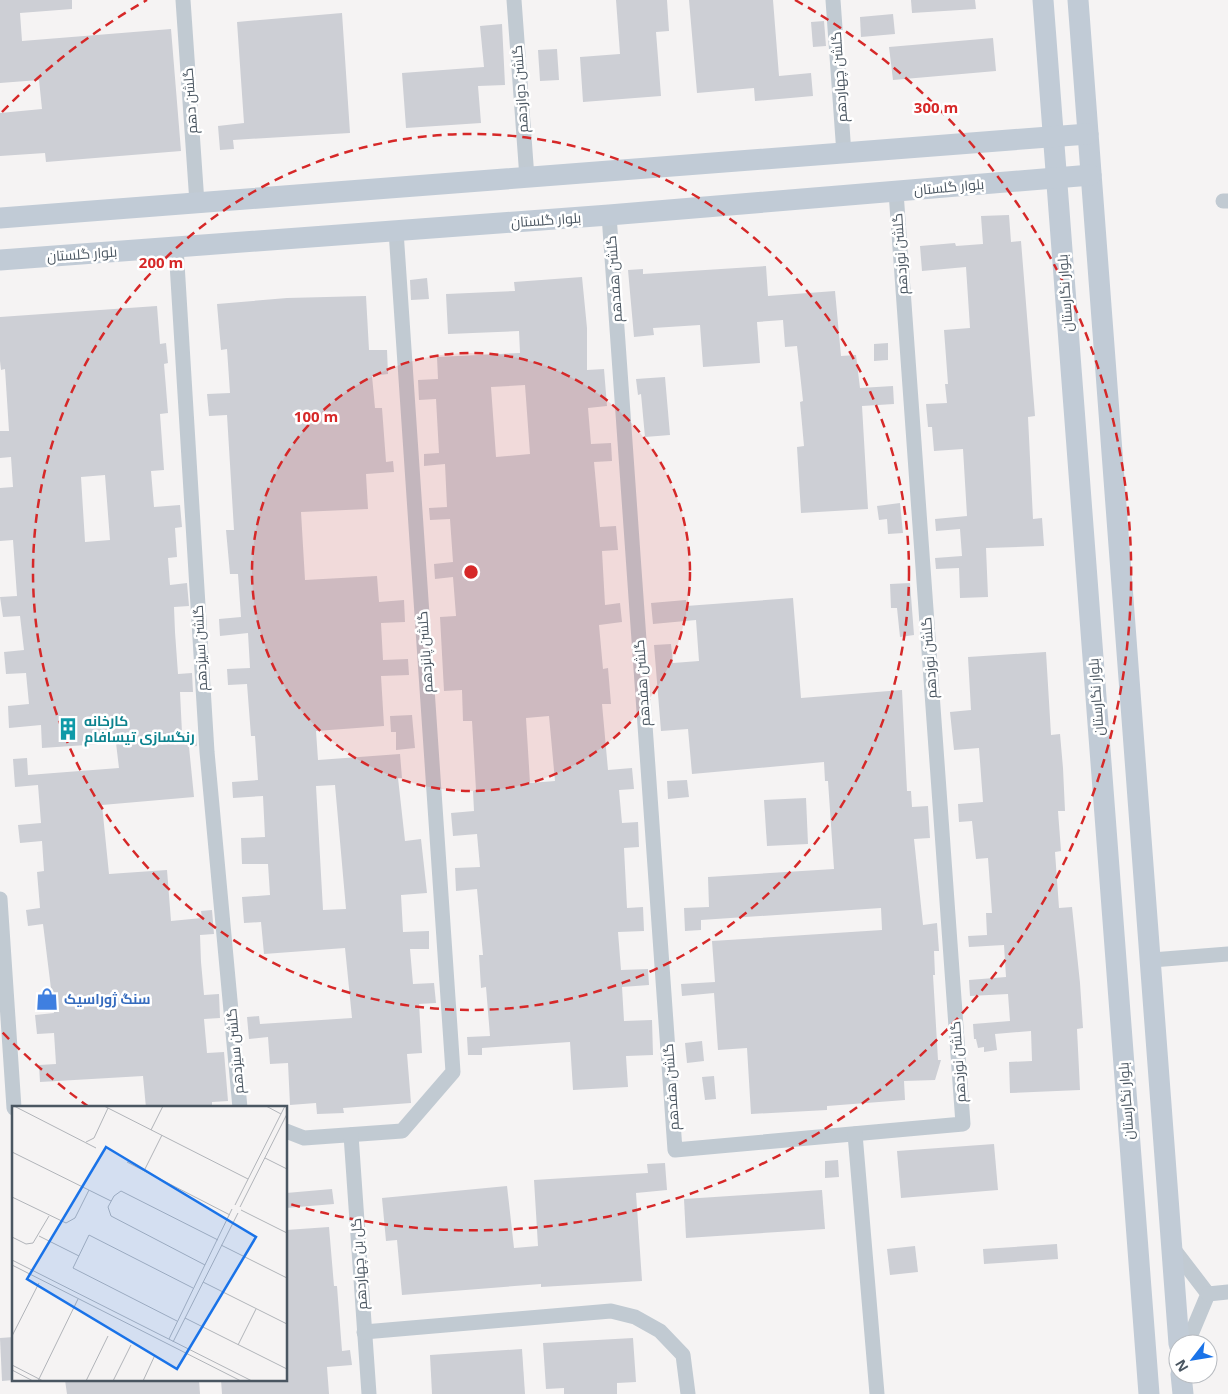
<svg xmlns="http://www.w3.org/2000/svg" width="1228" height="1394" viewBox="0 0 1228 1394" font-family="'Open Sans',Cairo,sans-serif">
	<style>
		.building { fill: #cdcfd5; fill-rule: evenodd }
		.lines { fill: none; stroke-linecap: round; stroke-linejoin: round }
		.street { stroke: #c1cad2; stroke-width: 15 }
		.secondary { stroke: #c1cbd6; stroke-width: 21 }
		.ring { fill: none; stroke: #d62828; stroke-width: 2.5; stroke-dasharray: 9 6 }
		.labels { text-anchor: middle; stroke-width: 5; stroke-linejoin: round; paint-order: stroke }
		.street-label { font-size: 14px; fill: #4a5661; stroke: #fff }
		.culture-label { font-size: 14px; font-weight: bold; fill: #0d838f; stroke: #fff; text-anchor: start }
		.shop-label { font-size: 14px; font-weight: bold; fill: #366cbe; stroke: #fff; text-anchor: start }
		.inset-road { fill: none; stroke: #b1b4b9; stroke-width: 1 }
		.view { fill: #1a73e8; fill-opacity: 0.15; stroke: #1a73e8; stroke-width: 2.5 }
		.inset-edge { fill: none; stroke: #4a5661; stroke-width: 2.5 }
		.centre { fill: #d62828; stroke: #fff; stroke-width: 2.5 }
		.ring-label { font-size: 15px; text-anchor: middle; font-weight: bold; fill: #d62828; stroke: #fff; stroke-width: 5; stroke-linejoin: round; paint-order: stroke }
	</style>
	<rect width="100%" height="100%" fill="#f5f3f3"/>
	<g class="building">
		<polygon points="0,0 72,0 72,9 20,13 22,41 171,29 181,151 46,162 45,153 0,156 0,113 42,109 39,80 0,83"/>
		<polygon points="616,0 667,0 669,31 656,32 661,96 583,102 580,57 620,54"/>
		<polygon points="689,0 773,0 779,76 811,73 813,96 755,101 754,88 697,93"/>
		<polygon points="911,0 975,0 976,9 912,13"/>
		<polygon points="342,13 350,133 233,140 234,149 220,150 218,126 244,123 237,22"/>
		<polygon points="893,14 895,34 861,37 860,17"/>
		<polygon points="824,21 826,46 813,47 811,22"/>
		<polygon points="502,24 505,85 478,86 481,123 406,128 402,73 484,67 480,26"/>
		<polygon points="993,38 996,71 893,80 889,47"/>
		<polygon points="557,49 559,80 540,81 538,50"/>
		<polygon points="1009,215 1011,242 1021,241 1035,416 1028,417 1033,519 1042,518 1044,546 986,548 988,597 960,598 959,568 936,569 935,558 962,556 960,529 936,531 935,519 967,516 963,449 934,451 932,427 928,427 926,404 947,403 945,384 948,384 944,330 970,328 966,267 922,271 920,246 955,243 956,246 983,244 981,216"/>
		<polygon points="766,266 768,296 835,291 841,356 856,355 860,388 893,386 894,404 862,406 868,509 801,513 797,447 804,446 800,402 803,401 797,346 785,347 783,320 757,322 760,363 703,367 700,325 653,328 654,335 634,337 628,270 643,269 643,274"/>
		<path d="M582,277L587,328V370L604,369L607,406L588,408L591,444L611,443L612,461L594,462L600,527L616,526L618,550L602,551L605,605L620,603L622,622L599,625L603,669L608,668L611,704H602L608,770L632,768L634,789L619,790L622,823L638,822L639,847L624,848L627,908L643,907L644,931L618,932L621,970L648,969L649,985L622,987L624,1021L652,1020L653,1055L626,1056L628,1087L573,1090L570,1042L482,1048V1055H468L467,1037L490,1036L486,987L481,988L479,955H483L477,889L456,891L455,868L480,867L477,834L453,836L451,813L474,811L473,791L476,790L472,721H463L462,690L444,691L440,617L456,616L453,577L435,579L434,564L453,562L450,519L430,520L429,508L447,507L445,464L424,466V454L439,453L436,399L419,400L418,380L438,379L437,357L520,353L519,331L448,334L446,294L515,291L514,282ZM525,385L530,454L496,457L491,387ZM549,716L555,781L530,783L526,718Z"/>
		<polygon points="427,278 429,299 411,300 410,280"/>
		<path d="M366,296L369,350H387L388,374L372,376L375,408H382L386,462L393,461L394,472L366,474L368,509L301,512L305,580L377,576L379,602L404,600L405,622L381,623L383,660L408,659L409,675L381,676L384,726L316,731L318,760L400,754L402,778H398L405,841L421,839L427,893L401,895L403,932L429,931V949H410L413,984L434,983L436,1003L419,1004L422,1053L407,1054L411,1103L343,1108L344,1113L317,1114L316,1103L290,1105L288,1063L270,1064L268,1037L249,1039L247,1017L259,1016L260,1024L352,1018L345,948L264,954L261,922L244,923L242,897L270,895L268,864H242L241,838L265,837L263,796L233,798L232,782L258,780L255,736H251L247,684L228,685L227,669L250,668L248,633L220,636L219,619L241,617L238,574H230L226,530H234L227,415L209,416L207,394L230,393L227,349L221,350L217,304L287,298ZM335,785L346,909L323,910L316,786Z"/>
		<path d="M157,306L160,344L166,343L168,363L164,364L168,413L160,414L164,470L151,471L154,507L180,505L182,527L175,528L177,557L168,558L170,585L187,583L189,606L174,607L175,632L178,674L192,673L193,692H180L182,733H196L197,746L189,747L194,797L102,805L109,874L167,870L171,921L202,918L201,911L212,910L214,934L200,935L201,962L204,995L219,994L220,1018L204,1019L207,1053L224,1052L228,1101L212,1102V1108H146L143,1076L40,1082L39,1065L56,1064L54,1033L37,1034L35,1015L54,1013L43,924L28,926L26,910L40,908L37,872L44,871L42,841L20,843L18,825L41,823L38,785L15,787L13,759L27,758L28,775L119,768L116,743L42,748L41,725L9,728L8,706L29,704L26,673L6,674L4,652L24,650L20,616L3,617L0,597L17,596L13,540L0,541V488L13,487L11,457L0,458V431H9L5,369L1,370L0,361V317ZM105,475L110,540L85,542L81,477Z"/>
		<polygon points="888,343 888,360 874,361 874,344"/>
		<polygon points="665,377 670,435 645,437 641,394 638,395 636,379"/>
		<polygon points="900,503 903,533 888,534 887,519 879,520 877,506"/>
		<polygon points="910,583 914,635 900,637 897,608 891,608 890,584"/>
		<polygon points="793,598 801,698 902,690 907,791 911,791 912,807 928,806 930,838 914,839 923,925 937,923 939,951 934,951 935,975 933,975 938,1060 941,1060 935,1080 904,1081 905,1100 827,1106 827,1110 751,1114 747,1048 718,1050 714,993 682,996 681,984 715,982 712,941 882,930 881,908 701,920 701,930 685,931 684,908 709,907 708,877 834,869 828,781 825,781 824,762 692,774 688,729 661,731 654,645 671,644 673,663 699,661 696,620 653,624 651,603 686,600 686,606"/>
		<polygon points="1046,652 1051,735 1060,734 1063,768 1065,811 1058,811 1061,851 1055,852 1059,908 1072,907 1080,983 1083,1028 1077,1029 1080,1090 1010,1093 1009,1062 1032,1061 1031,1031 995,1034 997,1050 984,1052 984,1047 978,1048 976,1039 974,1039 973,1024 1010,1021 1008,994 970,996 969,980 1006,977 1004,945 969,947 968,936 987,935 986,913 992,913 988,858 976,859 972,821 959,822 958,804 983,802 979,748 954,750 950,712 971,710 968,657"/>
		<polygon points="412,715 415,748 396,750 396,732 391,732 390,716"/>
		<polygon points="687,780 689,797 668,799 667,781"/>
		<polygon points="806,798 808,844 767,846 764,800"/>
		<polygon points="702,1041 704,1061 687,1063 685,1043"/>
		<polygon points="714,1076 716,1099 705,1100 702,1077"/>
		<polygon points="994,1144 998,1190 901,1198 897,1151"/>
		<polygon points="838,1160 839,1177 825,1178 825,1161"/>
		<polygon points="665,1163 667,1190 636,1193 642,1281 541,1287 541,1284 402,1295 397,1240 386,1241 382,1198 507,1186 514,1248 538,1246 534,1180 648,1173 647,1164"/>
		<polygon points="332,1189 334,1204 286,1208 286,1193"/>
		<polygon points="822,1190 825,1229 686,1238 684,1199"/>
		<polygon points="329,1227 334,1286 337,1286 342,1351 350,1350 352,1365 327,1367 329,1394 222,1394 221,1380 286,1380 286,1230"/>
		<polygon points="1057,1244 1058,1259 984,1264 983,1249"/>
		<polygon points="915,1246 918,1272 890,1275 887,1249"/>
		<polygon points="14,1337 14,1380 2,1381 0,1338"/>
		<polygon points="633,1338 636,1382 617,1383 617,1394 564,1394 564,1388 546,1389 543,1343"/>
		<polygon points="522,1349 525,1394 432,1394 430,1355"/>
		<polygon points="65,1380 199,1380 200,1394 67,1394"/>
	</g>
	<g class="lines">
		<g class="street">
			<polyline points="183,0 197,203"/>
			<polyline points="514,0 527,178"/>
			<polyline points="833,0 844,154"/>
			<polyline points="1223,201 1228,201"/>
			<polyline points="609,215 675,1150 963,1124 896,192"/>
			<polyline points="176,247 207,752 240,1108"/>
			<polyline points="0,899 14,1108"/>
			<polyline points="1152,960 1228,954"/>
			<polyline points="286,1131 304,1138 402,1131 453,1072 396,231"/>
			<polyline points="855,1134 877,1394"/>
			<polyline points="351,1135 369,1394"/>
			<polyline points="1172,1247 1208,1294 1187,1344"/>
			<polyline points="1208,1294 1228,1292"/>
			<polyline points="364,1332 611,1311 635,1317 660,1331 683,1355 688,1394"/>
		</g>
		<g class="secondary">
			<polyline points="1043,0 1149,1394"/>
			<polyline points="1078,0 1179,1344"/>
			<polyline points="0,218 1088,134"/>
			<polyline points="0,260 609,215 1091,175"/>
			<polyline points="1181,1374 1183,1394"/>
		</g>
	</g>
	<circle cx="471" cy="572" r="219" fill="#d62828" fill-opacity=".12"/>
	<g class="ring">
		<circle cx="471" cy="572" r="219"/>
		<circle cx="471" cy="572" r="438"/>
		<path d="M89 1107A657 657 0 0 1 2 1032M2 112A657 657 0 0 1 147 0M795 0A657 657 0 0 1 290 1204"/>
	</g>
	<defs>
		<symbol id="building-bare" viewBox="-9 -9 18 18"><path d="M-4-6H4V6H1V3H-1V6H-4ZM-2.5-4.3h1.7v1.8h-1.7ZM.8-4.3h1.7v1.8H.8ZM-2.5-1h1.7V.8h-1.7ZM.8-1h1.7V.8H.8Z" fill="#0f9aa8" stroke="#fff" stroke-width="2.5" paint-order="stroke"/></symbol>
		<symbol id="shop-bare" viewBox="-9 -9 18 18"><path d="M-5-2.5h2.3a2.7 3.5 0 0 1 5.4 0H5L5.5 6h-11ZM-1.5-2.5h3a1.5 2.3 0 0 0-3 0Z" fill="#3f7fe0" stroke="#fff" stroke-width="2.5" paint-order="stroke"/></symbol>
	</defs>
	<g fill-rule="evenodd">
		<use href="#building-bare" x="52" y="713" width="32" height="32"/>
		<use href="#shop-bare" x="31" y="983" width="32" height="32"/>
	</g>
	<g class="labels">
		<g class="street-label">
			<text transform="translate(839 77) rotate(-94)" y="5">گلشن چهاردهم</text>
			<text transform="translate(520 89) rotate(-94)" y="5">گلشن دوازدهم</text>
			<text transform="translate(190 101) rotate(-94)" y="5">گلشن دهم</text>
			<text transform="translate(949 187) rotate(-5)" y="5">بلوار گلستان</text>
			<text transform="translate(546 220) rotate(-4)" y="5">بلوار گلستان</text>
			<text transform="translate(82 254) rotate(-4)" y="5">بلوار گلستان</text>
			<text transform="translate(900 254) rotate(-94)" y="5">گلشن نوزدهم</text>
			<text transform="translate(614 279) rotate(-94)" y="5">گلشن هفدهم</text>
			<text transform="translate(1065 293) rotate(-94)" y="5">بلوار نگارستان</text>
			<text transform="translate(200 648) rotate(-93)" y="5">گلشن سیزدهم</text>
			<text transform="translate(425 652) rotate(-94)" y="5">گلشن پانزدهم</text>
			<text transform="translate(929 658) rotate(-94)" y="5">گلشن نوزدهم</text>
			<text transform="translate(642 683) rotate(-94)" y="5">گلشن هفدهم</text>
			<text transform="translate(1096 697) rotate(-94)" y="5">بلوار نگارستان</text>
			<text transform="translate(235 1051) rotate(-95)" y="5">گلشن سیزدهم</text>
			<text transform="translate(958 1062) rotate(-94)" y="5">گلشن نوزدهم</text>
			<text transform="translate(671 1087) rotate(-94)" y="5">گلشن هفدهم</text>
			<text transform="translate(1126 1101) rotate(-94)" y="5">بلوار نگارستان</text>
			<text transform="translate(359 1264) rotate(-94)" y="5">گل بن چهاردهم</text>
		</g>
		<g class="culture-label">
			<text x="84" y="726">کارخانه<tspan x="84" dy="16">رنگسازی تیسافام</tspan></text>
		</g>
		<g class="shop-label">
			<text x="64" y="1004">سنگ ژوراسیک</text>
		</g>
	</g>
	<g transform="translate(12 1106)">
		<rect width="275" height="275" fill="#f5f3f3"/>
		<path class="inset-road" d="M2,0L84,42M92,0L236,73M254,0L269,8M139,24L151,0M74,36L82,32L96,2M0,46L99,95M253,52L275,63M115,56L218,109M132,65L150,29M0,91L54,117L63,112L77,84M223,99L273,0M228,101L275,8M229,104L275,127M27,130L67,150M0,131L14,138L21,137L37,110M209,139L275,172M0,154L240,275M0,159L229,275M193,159L99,110L96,101L102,90L109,85L206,134M191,176L275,218M173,212L275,263M165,215L61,162L77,129L181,182M0,230L27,177M157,233L220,103M161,236L226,107M226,239L244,203M0,259L31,275M0,264L21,275M26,275L66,193M74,275L96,230M101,275L119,239M131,275L143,249"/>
		<path class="view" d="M94,41L244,131L165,263L15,173Z"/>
		<rect width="275" height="275" class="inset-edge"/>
	</g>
	<circle cx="471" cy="572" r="8" class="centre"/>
	<g class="ring-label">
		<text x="936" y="113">300 m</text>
		<text x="161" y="268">200 m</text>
		<text x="316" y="422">100 m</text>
	</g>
	<g transform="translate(1193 1359) rotate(239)"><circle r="24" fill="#ffffff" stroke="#b7bbc0"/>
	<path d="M0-4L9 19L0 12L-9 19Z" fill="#1a73e8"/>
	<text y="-8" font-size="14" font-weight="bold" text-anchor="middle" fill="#4a5661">N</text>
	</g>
</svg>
